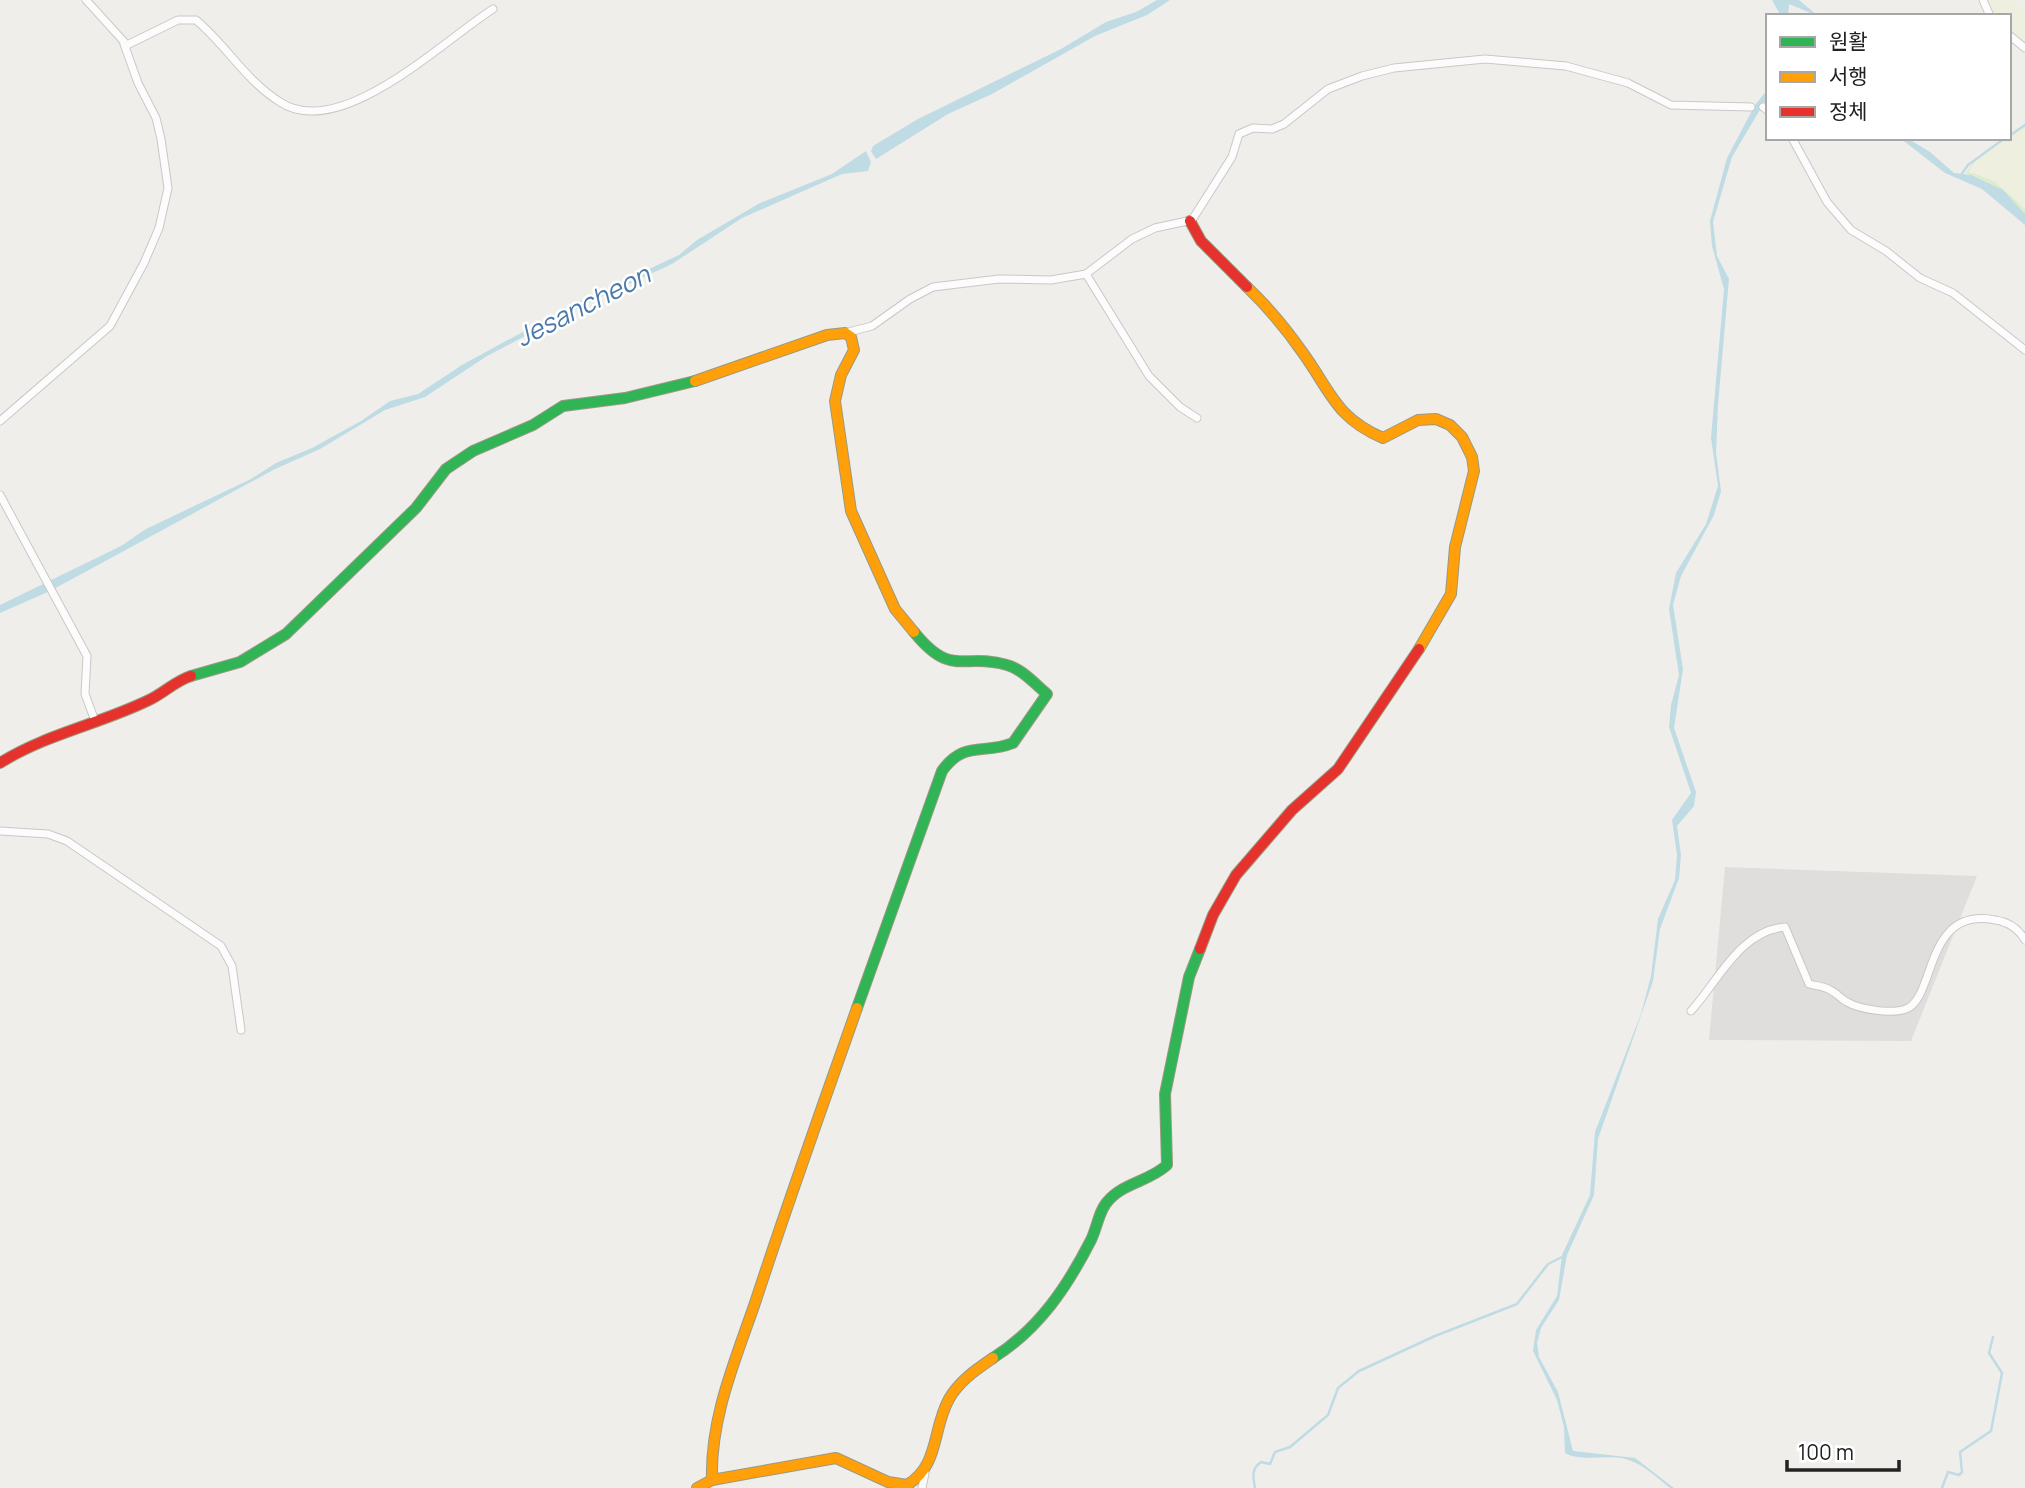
<svg xmlns="http://www.w3.org/2000/svg" width="2025" height="1488" viewBox="0 0 2025 1488" font-family="Manrope,'Noto Sans KR',sans-serif">
	<style>
		.residential { fill: #dfdedc }
		.farmland { fill: #efefdf }
		.grass { fill: #ddeccb }
		.water { fill: #bfdbe3 }
		.lines { fill: none; stroke-linecap: round; stroke-linejoin: round }
		.stream { stroke: #bfdbe3; stroke-width: 2.5 }
		.street-casing { stroke: #c9c8c7; stroke-width: 9 }
		.fast-casing { stroke: #999a82; stroke-width: 12 }
		.slow-casing { stroke: #999a82; stroke-width: 12 }
		.jam-casing { stroke: #999a82; stroke-width: 12 }
		.street { stroke: #fdfcfc; stroke-width: 7 }
		.fast { stroke: #30b455; stroke-width: 10 }
		.slow { stroke: #ff9f0a; stroke-width: 10 }
		.jam { stroke: #e5322d; stroke-width: 10 }
		.labels { text-anchor: middle; stroke-width: 5; stroke-linejoin: round; paint-order: stroke }
		.water-label { font-size: 26px; font-style: italic; fill: #4a7aab; stroke: #fff }
	</style>
	<rect width="100%" height="100%" fill="#f0eeeb"/>
	<polygon class="residential" points="1725,867 1977,876 1911,1041 1709,1040"/>
	<g class="farmland">
		<polygon points="1989,0 2015,0 2025,11 2025,44 2009,29 2009,16 1992,13"/>
		<polygon points="2025,127 2025,209 1994,181 1969,172 1972,164"/>
	</g>
	<path class="grass" d="M2025,125V127C2009,138 1975,154 1969,172L1994,181L2025,209V214L2003,191L1966,173L1975,160Z"/>
	<g class="water">
		<polygon points="1157,0 1170,0 1147,15 1095,36 992,94 948,114 876,159 871,151 873,146 918,119 1061,49 1106,22 1136,12"/>
		<polygon points="1772,0 1799,0 1818,16 1789,4 1788,16 1781,16"/>
		<path d="M1768,89V96L1732,157L1713,222L1717,256L1729,279L1718,405L1716,453L1721,491L1714,515L1681,576L1673,605L1683,669L1674,728L1696,792L1694,806L1677,826L1681,855L1679,878L1660,929L1653,981L1598,1139L1594,1195L1567,1255L1559,1300L1541,1328L1537,1343L1539,1357L1558,1392L1573,1451L1635,1458L1674,1488H1670C1655,1476 1641,1462 1622,1458C1604,1455 1581,1462 1565,1453L1564,1427L1557,1400L1533,1351L1536,1330L1557,1296L1562,1255L1590,1195L1595,1132L1641,1014L1651,976L1658,919L1675,880L1677,855L1672,820L1691,793L1669,727L1671,705L1679,675L1669,609L1676,573L1706,524L1718,486L1711,438L1724,289L1712,246L1710,221L1727,158L1755,105Z"/>
		<polygon points="1900,138 1907,138 1930,152 1954,173 1971,175 2003,190 2025,214 2025,225 1982,189 1945,173"/>
		<polygon points="866,151 871,162 868,171 842,174 742,218 672,264 594,300 487,356 425,397 385,410 320,449 275,469 50,591 0,613 0,605 121,546 146,529 251,479 276,463 312,448 361,421 390,401 418,394 462,365 574,304 679,255 697,240 760,203 832,174"/>
	</g>
	<g class="lines">
		<g class="stream">
			<polyline points="2009,136 2025,125"/>
			<polyline points="1961,175 1968,165 2005,138"/>
			<path d="M1255,1488C1253,1477 1251,1469 1261,1462L1270,1464L1275,1452L1290,1447L1328,1415L1338,1388L1359,1371L1435,1336L1517,1304L1548,1264L1564,1256"/>
			<polyline points="1942,1488 1948,1472 1959,1475 1962,1472 1960,1452 1991,1431 2002,1373 1989,1353 1993,1337"/>
		</g>
		<defs>
			<g id="street">
				<path d="M86,0L127,45L178,20H196C226,45 246,81 280,102C340,142 444,40 493,9"/>
				<polyline points="1983,0 1990,16"/>
				<polyline points="2009,35 2025,48"/>
				<polyline points="1763,107 1768,111"/>
				<polyline points="1792,138 1827,202 1851,230 1886,251 1920,278 1953,293 2025,350"/>
				<polyline points="1086,274 1149,376 1180,407 1197,418"/>
				<polyline points="845,333 872,326 910,299 933,287 999,279 1051,280 1086,274 1132,239 1155,228 1192,220 1232,157 1239,134 1253,128 1272,129 1284,124 1328,89 1362,76 1394,68 1485,59 1566,66 1628,83 1671,105 1751,107"/>
				<polyline points="0,421 110,326 144,263 159,228 168,188 161,139 156,118 138,83 124,44"/>
				<polyline points="0,495 87,656 85,694 95,721"/>
				<polyline points="0,831 48,834 67,841 221,946 232,966 241,1030"/>
				<path d="M1691,1011C1719,980 1740,931 1785,927L1809,984C1816,986 1824,986 1830,990C1837,993 1841,999 1847,1002C1861,1010 1892,1014 1906,1009C1936,998 1924,906 1995,920C2009,922 2018,928 2025,940"/>
				<polyline points="922,1488 925,1473"/>
			</g>
			<g id="fast">
				<polyline points="191,676 240,662 286,634 416,508 446,469 473,451 533,425 563,406 625,398 695,381"/>
				<path d="M857,1008L942,771C964,740 983,755 1013,743L1047,694C1035,684 1022,669 1007,665C963,652 952,679 914,632"/>
				<path d="M993,1358C1039,1329 1067,1287 1091,1240C1097,1228 1099,1210 1108,1201C1123,1183 1150,1181 1167,1165L1165,1094L1189,977L1200,949"/>
			</g>
			<g id="slow">
				<path d="M1247,287C1268,307 1287,330 1303,353C1331,392 1336,418 1383,438L1418,420L1436,419L1450,425L1462,437L1472,457L1474,471L1455,547L1451,594L1419,649"/>
				<polyline points="695,381 827,335 845,333 851,337 854,350 841,375 835,401 851,511 895,609 914,632"/>
				<path d="M712,1480C710,1417 736,1359 756,1300C788,1202 823,1105 857,1008"/>
				<path d="M697,1488L712,1480L836,1458L888,1482L907,1485C940,1465 932,1429 949,1399C959,1381 977,1369 993,1358"/>
			</g>
			<g id="jam">
				<polyline points="1190,221 1201,241 1247,287"/>
				<path d="M0,763C46,734 100,724 149,700C164,693 175,681 191,676"/>
				<polyline points="1200,949 1213,915 1236,875 1292,810 1338,769 1419,649"/>
			</g>
		</defs>
		<use href="#street" class="street-casing"/>
		<use href="#fast" class="fast-casing"/>
		<use href="#slow" class="slow-casing"/>
		<use href="#jam" class="jam-casing"/>
		<use href="#street" class="street"/>
		<use href="#fast" class="fast"/>
		<use href="#slow" class="slow"/>
		<use href="#jam" class="jam"/>
	</g>
	<g class="labels">
		<g class="water-label">
			<text transform="translate(583 306) rotate(-27)" y="9">Jesancheon</text>
		</g>
	</g>
	<rect x="1766" y="14" width="245" height="126" fill="#ffffff" stroke="#a7a7a7" stroke-width="2"/>
	<rect x="1780" y="37" width="35" height="10" fill="#30b455" stroke="#a7a7a7" stroke-width="2"/>
	<text x="1829" y="49" font-size="21" fill="#222222">원활</text>
	<rect x="1780" y="72" width="35" height="10" fill="#ff9f0a" stroke="#a7a7a7" stroke-width="2"/>
	<text x="1829" y="84" font-size="21" fill="#222222">서행</text>
	<rect x="1780" y="107" width="35" height="10" fill="#e5322d" stroke="#a7a7a7" stroke-width="2"/>
	<text x="1829" y="119" font-size="21" fill="#222222">정체</text>
	<path d="M1787 1460v10h112v-10" fill="none" stroke="#222222" stroke-width="3.5"/>
	<text x="1798" y="1460" font-size="21" fill="#222222" stroke="#ffffff" stroke-width="5" paint-order="stroke">100 m</text>
</svg>
